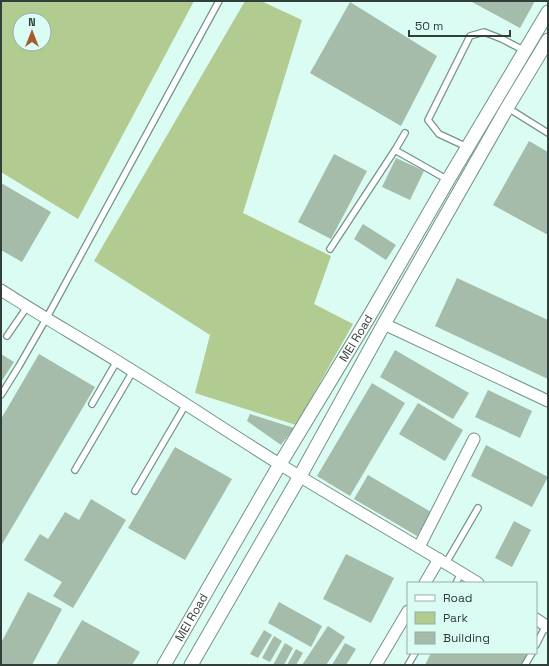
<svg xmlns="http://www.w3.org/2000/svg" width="549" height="666" viewBox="0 0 549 666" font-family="'Space Grotesk',sans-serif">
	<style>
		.green { fill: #b2cb91; fill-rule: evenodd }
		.building { fill: #a4bca9 }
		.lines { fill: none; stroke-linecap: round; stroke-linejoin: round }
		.service-casing { stroke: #74938a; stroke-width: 8 }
		.minor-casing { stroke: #74938a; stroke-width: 13 }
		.tertiary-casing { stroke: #74938a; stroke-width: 15 }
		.service { stroke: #fff; stroke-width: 5.5 }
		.minor { stroke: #fff; stroke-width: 11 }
		.tertiary { stroke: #fff; stroke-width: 13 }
		.labels { text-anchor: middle; stroke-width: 4; stroke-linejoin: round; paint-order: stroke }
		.street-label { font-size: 12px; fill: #313e3a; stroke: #dafcf2 }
	</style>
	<rect width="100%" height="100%" fill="#dafcf2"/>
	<g class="green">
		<path d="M1,1H194L78,219L1,172ZM20,20H44V44H20Z"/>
		<polygon points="245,1 261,1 302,20 243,213 331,256 314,304 353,324 296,425 195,393 210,335 94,261"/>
	</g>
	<g class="building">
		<polygon points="470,1 535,1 520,28"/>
		<polygon points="350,2 437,56 401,126 310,73"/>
		<polygon points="529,141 548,152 548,235 493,205"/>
		<polygon points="334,154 367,171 331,239 298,222"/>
		<polygon points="396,158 424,171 410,200 382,187"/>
		<polygon points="1,183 51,212 22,262 1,250"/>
		<polygon points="363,224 396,245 386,260 354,239"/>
		<polygon points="457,278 548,320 548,379 435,326"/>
		<polygon points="395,350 469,393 453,419 380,377"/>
		<polygon points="1,354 14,362 1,382"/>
		<polygon points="39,354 95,387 1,546 1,419"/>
		<polygon points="372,383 405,403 350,496 317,476"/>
		<polygon points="488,390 532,411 520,438 475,417"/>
		<polygon points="418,403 463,430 445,461 399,434"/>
		<polygon points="250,414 294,428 281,445 247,421"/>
		<polygon points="486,445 548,477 532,507 471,476"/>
		<polygon points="175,447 232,479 185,560 128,528"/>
		<polygon points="368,475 431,512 417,536 354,499"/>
		<polygon points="91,499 126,520 73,608 53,596 62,582 24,560 40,534 48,539 65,512 79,520"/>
		<polygon points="514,521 531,530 512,567 495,558"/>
		<polygon points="346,554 394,578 371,623 323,599"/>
		<polygon points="28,592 62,609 32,665 1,665 1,643"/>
		<polygon points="279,602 322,626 311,647 268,623"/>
		<polygon points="82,620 140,652 132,665 56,665"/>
		<polygon points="328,626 345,637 326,665 302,665"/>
		<polygon points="264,630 272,635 258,658 250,654"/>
		<polygon points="274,636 282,641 270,662 262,658"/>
		<polygon points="285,643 293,648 284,665 273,665"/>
		<polygon points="345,643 356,649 346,665 332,665"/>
		<polygon points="296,649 303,653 296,665 287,665"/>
		<polygon points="431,653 529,653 523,665 425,665"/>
	</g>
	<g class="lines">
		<defs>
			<g id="service">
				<polyline points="508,108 548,133"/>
				<polyline points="467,147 439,134 428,120 470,36 484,32 502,39 525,51"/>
				<polyline points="395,150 448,180"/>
				<polyline points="330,249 395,150 405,133"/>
				<polyline points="7,336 27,307"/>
				<polyline points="1,395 19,366 46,319 219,1"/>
				<polyline points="92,404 117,361"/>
				<polyline points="75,470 133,371"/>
				<polyline points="135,491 186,404"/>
				<polyline points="446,563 478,508"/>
				<polyline points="456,583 461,573"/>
				<polyline points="536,645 546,625"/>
				<polyline points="408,665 415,653"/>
				<polyline points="525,665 532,653"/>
			</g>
			<g id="minor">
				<path d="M1,290C44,318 89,343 133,371C182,401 231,434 281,465C346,505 413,543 478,583"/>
				<polyline points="384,324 548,401"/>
				<polyline points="419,547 474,439"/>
				<polyline points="425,583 439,559"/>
				<polyline points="536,619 548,627"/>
				<polyline points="376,665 408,611"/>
			</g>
			<g id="tertiary">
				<path id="s1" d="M164,665L280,464L370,315L448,180L548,12"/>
				<polyline points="191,665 300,476 384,324 507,108 548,40"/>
			</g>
		</defs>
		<use href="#service" class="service-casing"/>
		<use href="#minor" class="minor-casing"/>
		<use href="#tertiary" class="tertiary-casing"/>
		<use href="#service" class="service"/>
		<use href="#minor" class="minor"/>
		<use href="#tertiary" class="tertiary"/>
	</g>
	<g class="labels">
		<g class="street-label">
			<text dy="4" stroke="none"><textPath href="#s1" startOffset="379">MEI Road</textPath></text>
			<text dy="4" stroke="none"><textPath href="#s1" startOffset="55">MEI Road</textPath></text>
		</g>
	</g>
	<rect width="549" height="666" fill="none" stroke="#313e3a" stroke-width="4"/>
	<rect x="407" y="582" width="130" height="72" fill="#dafcf2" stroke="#96b0a8"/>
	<rect x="415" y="595" width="20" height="6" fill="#ffffff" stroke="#96b0a8"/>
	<text x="443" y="602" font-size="12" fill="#313e3a">Road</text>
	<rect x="415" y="612" width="20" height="12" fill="#b2cb91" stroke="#96b0a8"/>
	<text x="443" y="622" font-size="12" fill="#313e3a">Park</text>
	<rect x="415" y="632" width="20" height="12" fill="#a4bca9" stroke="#96b0a8"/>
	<text x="443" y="642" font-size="12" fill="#313e3a">Building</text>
	<g transform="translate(32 32)"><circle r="19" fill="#dafcf2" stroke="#96b0a8"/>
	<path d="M0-3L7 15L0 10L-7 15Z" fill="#a15d2e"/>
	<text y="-6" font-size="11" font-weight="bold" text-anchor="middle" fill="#313e3a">N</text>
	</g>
	<path d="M409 30v6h101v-6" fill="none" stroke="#313e3a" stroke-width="2"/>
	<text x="415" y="30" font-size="12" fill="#313e3a" stroke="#dafcf2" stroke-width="3" paint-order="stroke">50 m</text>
</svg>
